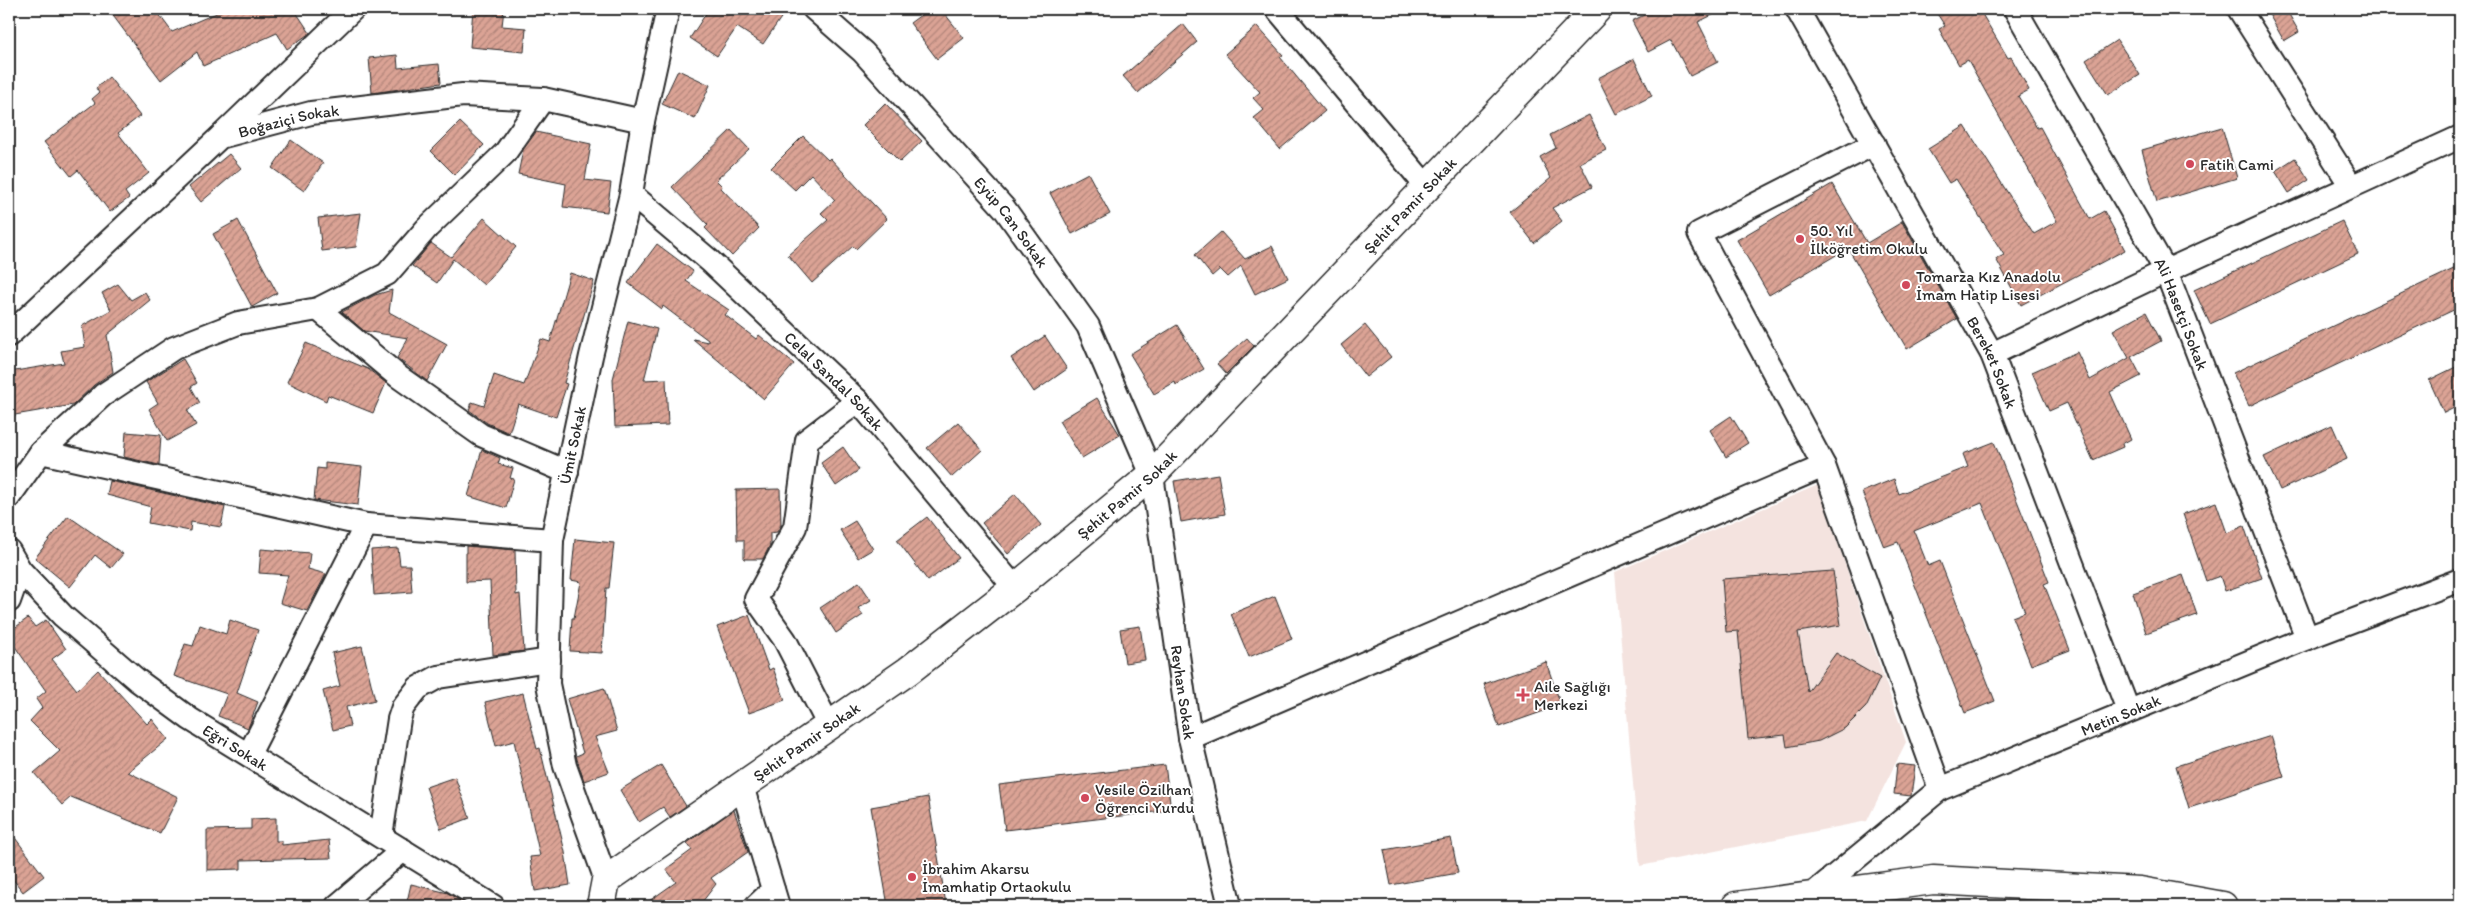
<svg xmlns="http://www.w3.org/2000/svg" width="2469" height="915" viewBox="0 0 2469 915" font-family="Itim,sans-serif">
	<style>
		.built { fill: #f4e3df }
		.building { fill: url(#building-hatch); stroke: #2b2b2b }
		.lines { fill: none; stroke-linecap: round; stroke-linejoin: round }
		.street-casing { stroke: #2b2b2b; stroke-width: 26 }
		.secondary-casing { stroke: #2b2b2b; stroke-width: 31 }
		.street { stroke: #fff; stroke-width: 22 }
		.secondary { stroke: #fff; stroke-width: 28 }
		.poi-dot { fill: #d1495b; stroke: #fff; stroke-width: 2 }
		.labels { text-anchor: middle; stroke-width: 4; stroke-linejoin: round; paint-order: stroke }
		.street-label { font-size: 16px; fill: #2b2b2b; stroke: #fff }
		.poi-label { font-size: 16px; fill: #2b2b2b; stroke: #fff; text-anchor: start }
	</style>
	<defs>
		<pattern id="building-hatch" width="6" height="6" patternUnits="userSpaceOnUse" patternTransform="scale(1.25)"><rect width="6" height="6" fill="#dba395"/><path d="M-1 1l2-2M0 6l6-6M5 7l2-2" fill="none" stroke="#b2857a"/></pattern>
	</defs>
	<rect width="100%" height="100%" fill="#fff"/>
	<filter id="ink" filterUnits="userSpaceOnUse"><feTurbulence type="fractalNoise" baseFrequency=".02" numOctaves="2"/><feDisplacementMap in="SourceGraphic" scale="10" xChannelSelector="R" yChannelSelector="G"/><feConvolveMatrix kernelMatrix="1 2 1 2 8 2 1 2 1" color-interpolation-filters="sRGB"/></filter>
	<g filter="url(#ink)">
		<polygon class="built" points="1818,485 1906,742 1867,821 1640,866 1615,572"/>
		<g class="building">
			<polygon points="108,9 155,9 172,32 226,9 294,9 310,33 287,49 277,33 203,66 197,52 161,80"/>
			<polygon points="473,9 504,9 502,26 526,28 524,52 470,47"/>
			<polygon points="709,9 787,9 763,44 737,27 717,56 690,38"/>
			<polygon points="929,9 941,9 964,38 937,59 910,23"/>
			<polygon points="1656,9 1725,9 1698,22 1718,62 1690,76 1671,40 1648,52 1632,21"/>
			<polygon points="1934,9 1979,9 2008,58 2011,57 2029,90 2018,96 2037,128 2040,127 2090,219 2104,211 2125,250 2021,305 1996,259 2004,255 1956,179 1949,183 1928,149 1965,126 2034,234 2057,221 1968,60 1959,65 1939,29 1945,26"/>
			<polygon points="2266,9 2286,9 2299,32 2284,41"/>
			<polygon points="1183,24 1197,42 1138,93 1123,76"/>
			<polygon points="1257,26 1283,55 1280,57 1325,111 1280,149 1254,118 1264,110 1253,98 1260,92 1225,54"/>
			<polygon points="2117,40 2140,75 2108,95 2086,60"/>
			<polygon points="397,55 398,68 439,64 441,83 372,93 369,58"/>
			<polygon points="1634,59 1652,96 1616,114 1598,78"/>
			<polygon points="678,70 710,85 695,119 662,104"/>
			<polygon points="109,77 140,116 118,133 149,173 125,192 129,198 110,212 78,170 71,176 44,142 95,103 92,99 99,93 96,88"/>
			<polygon points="885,103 922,141 900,162 863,125"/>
			<polygon points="1589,115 1606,150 1580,163 1592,187 1552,208 1562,221 1534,243 1510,212 1551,178 1540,157 1556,148 1550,135"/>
			<polygon points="460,122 484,145 455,175 431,151"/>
			<polygon points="2222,127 2237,178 2157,202 2142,150"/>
			<polygon points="731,130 749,149 716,180 722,186 721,188 759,228 732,256 705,228 708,225 672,187"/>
			<polygon points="536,132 591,144 585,180 611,183 607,212 563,207 566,184 518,174 523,150"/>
			<polygon points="803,136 828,160 830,158 887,219 856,249 853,246 812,283 788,255 828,220 821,213 835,200 811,174 795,190 771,168"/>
			<polygon points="291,140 323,163 304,191 272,168"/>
			<polygon points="229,154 241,168 201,202 189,187"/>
			<polygon points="2295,158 2309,180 2289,193 2275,171"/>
			<polygon points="1088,173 1110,214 1072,234 1050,193"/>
			<polygon points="1832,184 1867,243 1902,222 1957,319 1907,349 1848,248 1769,295 1737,240"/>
			<polygon points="361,213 356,247 322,251 318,218"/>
			<polygon points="484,218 516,247 484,285 453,259 437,283 412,266 431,243 451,257"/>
			<polygon points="238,220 277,293 252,307 213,234"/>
			<polygon points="2342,221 2358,254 2210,324 2194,290"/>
			<polygon points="1221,232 1245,259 1272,246 1288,278 1255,294 1241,266 1228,277 1220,269 1212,276 1195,255"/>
			<polygon points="657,244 693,271 686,281 729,310 725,315 756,339 759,335 794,364 764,399 693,339 708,342 708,340 663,306 662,309 628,283"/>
			<polygon points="2460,266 2460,307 2249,406 2233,373"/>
			<polygon points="570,273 594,281 564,383 567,384 556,417 518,404 509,433 487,423 469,410 472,402 484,406 494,375 524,385 541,339 550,342"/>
			<polygon points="118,284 131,300 145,292 150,300 107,335 113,372 94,385 73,405 9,416 9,372 64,363 61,351 85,347 82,326 111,310 102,293"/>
			<polygon points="392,290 389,312 447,344 427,381 397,358 408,338 364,331 342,312 375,295"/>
			<polygon points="2146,312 2161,341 2131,357 2141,376 2110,392 2131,439 2122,444 2123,447 2093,460 2067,403 2049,411 2032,372 2077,352 2090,380 2129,358 2113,330"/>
			<polygon points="628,321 657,329 644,380 666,379 668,425 615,427 613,379"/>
			<polygon points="1177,325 1204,369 1176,385 1175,382 1154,394 1130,354"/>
			<polygon points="1365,325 1391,357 1366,377 1341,345"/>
			<polygon points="1045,336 1067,369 1034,392 1011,358"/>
			<polygon points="1247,338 1254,346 1226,374 1217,364"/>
			<polygon points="306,343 368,369 386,383 373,413 328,395 326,401 287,382"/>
			<polygon points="183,359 197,383 191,387 200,403 187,410 196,425 167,441 149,409 158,403 146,382"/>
			<polygon points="2460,365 2460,405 2444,413 2429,380"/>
			<polygon points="1097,398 1120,435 1082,458 1059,421"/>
			<polygon points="1731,416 1748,443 1726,457 1710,430"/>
			<polygon points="958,422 982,450 952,477 927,448"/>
			<polygon points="2332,425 2347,459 2280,490 2264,457"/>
			<polygon points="126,432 161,435 159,465 124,457"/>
			<polygon points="1994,442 2049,582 2044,584 2070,650 2031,665 2012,617 2025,612 1982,503 1914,531 1928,566 1940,561 1995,701 1965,713 1898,542 1884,547 1862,492 1894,479 1899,494 1968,467 1963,454"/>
			<polygon points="843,447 859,470 836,486 821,463"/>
			<polygon points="482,450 500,458 498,464 513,468 510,478 514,479 506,508 468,496"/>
			<polygon points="325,463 362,467 358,505 314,500 317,468 325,469"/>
			<polygon points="1218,474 1225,514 1181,522 1174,481"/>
			<polygon points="110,481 225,507 221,527 191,522 190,531 148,523 151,507 107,495"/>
			<polygon points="780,489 781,525 777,532 770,533 770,545 763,559 744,559 744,540 737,540 736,490"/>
			<polygon points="1015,494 1041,525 1008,554 982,523"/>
			<polygon points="2216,502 2227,533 2244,526 2262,578 2225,591 2220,576 2206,581 2183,514"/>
			<polygon points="68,516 123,554 111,568 95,555 70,587 35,558"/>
			<polygon points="927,517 959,558 928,581 897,540"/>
			<polygon points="855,521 873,549 858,558 840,530"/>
			<polygon points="575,539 614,543 609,588 606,588 602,653 570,651 572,618 574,618 581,582 571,580"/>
			<polygon points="466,546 515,550 516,595 520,594 524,651 493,655 490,581 466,582"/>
			<polygon points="398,548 400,565 410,565 412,592 374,595 371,550"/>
			<polygon points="261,549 310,553 308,569 326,574 307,611 280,603 288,575 259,573"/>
			<polygon points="1833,571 1841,625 1798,632 1808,692 1836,653 1880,678 1866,707 1845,728 1819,741 1787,747 1785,735 1748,739 1738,631 1726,632 1722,579"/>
			<polygon points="2183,575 2197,615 2146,633 2133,593"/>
			<polygon points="859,582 871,600 858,608 863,615 836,633 820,608"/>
			<polygon points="1275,596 1292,639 1249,657 1231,614"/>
			<polygon points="749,615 769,670 773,668 785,700 749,713 717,627"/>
			<polygon points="28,618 35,627 46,620 66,649 52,659 77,690 98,670 147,724 152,719 168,739 128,772 178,797 160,833 71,797 62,805 34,773 60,751 30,721 42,708 36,699 46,691 9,638 9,632"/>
			<polygon points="230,620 258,630 237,693 258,702 248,728 218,716 227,694 174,676 185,644 193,646 200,625 226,634"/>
			<polygon points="1140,626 1145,660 1125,663 1120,629"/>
			<polygon points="362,646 375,700 346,707 350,726 333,730 323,691 340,686 332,653"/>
			<polygon points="1546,662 1561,705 1499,727 1484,684"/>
			<polygon points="604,688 617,731 595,737 609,772 584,781 576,756 583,753 567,699"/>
			<polygon points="523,693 537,749 540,748 565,852 570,885 535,891 530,857 540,856 514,741 496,746 485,702"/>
			<polygon points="2271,736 2284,777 2189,808 2176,766"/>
			<polygon points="1897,764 1915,766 1911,796 1894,794"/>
			<polygon points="661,765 686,806 670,817 663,807 639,822 620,790"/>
			<polygon points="1165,765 1171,810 1005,830 999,785"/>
			<polygon points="455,777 470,818 441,829 426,787"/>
			<polygon points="928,797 946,904 888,906 871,807"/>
			<polygon points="734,810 748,852 711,878 716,884 699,906 642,906 676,882 666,869 692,850 687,843"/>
			<polygon points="276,818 276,841 282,841 282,845 329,840 331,858 241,860 241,869 207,870 207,830 251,829 251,819"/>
			<polygon points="9,830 44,876 23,892 9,874"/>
			<polygon points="1451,838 1458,873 1391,885 1384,850"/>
			<polygon points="411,884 448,893 468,906 406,906"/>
		</g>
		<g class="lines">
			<defs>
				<g id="street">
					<path id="s1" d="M814,9L863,52L1004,208L1088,326L1152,475L1190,738L1230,906"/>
					<polyline points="1277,9 1427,187"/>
					<path id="s2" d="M1797,9L1992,354L2128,710"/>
					<path id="s3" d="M2015,9L2166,271L2307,638"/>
					<polyline points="2239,9 2351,186"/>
					<polyline points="222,135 353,9"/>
					<polyline points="1874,144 1699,233 1824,466 1940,789"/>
					<path id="s4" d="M631,194L710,261L858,401L1015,588"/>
					<polyline points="318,309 399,377 481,435 567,472"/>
					<path id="s5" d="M9,335L220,137L311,113L463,95L543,99L643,121"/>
					<polyline points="1992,354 2166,271 2460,137"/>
					<polyline points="41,452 366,525 552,540"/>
					<polyline points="9,497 41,452 103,395 174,348 238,323 318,309 387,274 427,228 505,153 543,99"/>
					<path id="s6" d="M9,551L20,570L63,616L137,680L190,719L493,906"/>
					<polyline points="9,601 20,570"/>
					<polyline points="829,726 785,640 756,599 795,527 807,440 858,401"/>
					<polyline points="1190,738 1824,466"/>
					<polyline points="249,754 366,525"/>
					<polyline points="742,786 778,906"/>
					<polyline points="381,836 399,719 403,707 418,688 438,677 549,660"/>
					<path id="s7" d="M606,880L565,766L548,684L552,540L591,356L631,194L643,121L668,9"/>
					<path id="s8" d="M1809,897L1940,789L2307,638L2460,580"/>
					<polyline points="337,906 403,850"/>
					<polyline points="756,906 773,890"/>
				</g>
				<g id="secondary">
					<path id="s9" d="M601,906L606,880L908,671L1015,588L1152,475L1597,9"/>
					<polyline points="1736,906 1933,880 2140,891 2223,906"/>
				</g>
			</defs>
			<use href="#street" class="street-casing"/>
			<use href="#secondary" class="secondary-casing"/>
			<use href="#street" class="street"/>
			<use href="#secondary" class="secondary"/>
		</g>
	</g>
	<g class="poi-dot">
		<circle cx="2190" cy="164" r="5"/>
		<circle cx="1800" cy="239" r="5"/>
		<circle cx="1906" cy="285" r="5"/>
		<path d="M1520.5 687.5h5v5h5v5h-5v5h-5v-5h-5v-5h5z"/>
		<circle cx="1085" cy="798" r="5"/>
		<circle cx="912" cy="877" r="5"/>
	</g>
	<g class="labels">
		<g class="street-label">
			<text dy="6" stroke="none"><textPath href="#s5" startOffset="360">Boğaziçi Sokak</textPath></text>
			<text dy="6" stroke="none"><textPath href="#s9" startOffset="1080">Şehit Pamir Sokak</textPath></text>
			<text dy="6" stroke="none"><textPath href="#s1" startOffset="291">Eyüp Can Sokak</textPath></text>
			<text dy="6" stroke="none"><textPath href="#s3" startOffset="348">Ali Hasetçi Sokak</textPath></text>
			<text dy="6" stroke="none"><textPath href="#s2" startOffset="404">Bereket Sokak</textPath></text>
			<text dy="6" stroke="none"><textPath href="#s4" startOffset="276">Celal Sandal Sokak</textPath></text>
			<text dy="6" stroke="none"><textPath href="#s7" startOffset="446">Ümit Sokak</textPath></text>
			<text dy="6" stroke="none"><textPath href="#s9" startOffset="675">Şehit Pamir Sokak</textPath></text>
			<text dy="6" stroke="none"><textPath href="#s1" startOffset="802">Reyhan Sokak</textPath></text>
			<text dy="6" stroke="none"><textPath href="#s8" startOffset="365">Metin Sokak</textPath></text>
			<text dy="6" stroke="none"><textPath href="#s9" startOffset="270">Şehit Pamir Sokak</textPath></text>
			<text dy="6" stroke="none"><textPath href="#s6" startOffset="302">Eğri Sokak</textPath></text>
		</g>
		<g class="poi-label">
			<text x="2200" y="170">Fatih Cami</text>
			<text x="1810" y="236">50. Yıl<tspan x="1810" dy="18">İlköğretim Okulu</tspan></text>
			<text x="1916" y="282">Tomarza Kız Anadolu<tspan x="1916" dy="18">İmam Hatip Lisesi</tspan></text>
			<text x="1534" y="692">Aile Sağlığı<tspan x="1534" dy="18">Merkezi</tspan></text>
			<text x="1095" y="795">Vesile Özilhan<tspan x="1095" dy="18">Öğrenci Yurdu</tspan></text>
			<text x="922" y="874">İbrahim Akarsu<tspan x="922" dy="18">İmamhatip Ortaokulu</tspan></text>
		</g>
	</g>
	<rect width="2469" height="915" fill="none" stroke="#fff" stroke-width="30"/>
	<rect x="15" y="15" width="2439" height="885" fill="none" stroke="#2b2b2b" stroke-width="2" filter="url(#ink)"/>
</svg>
